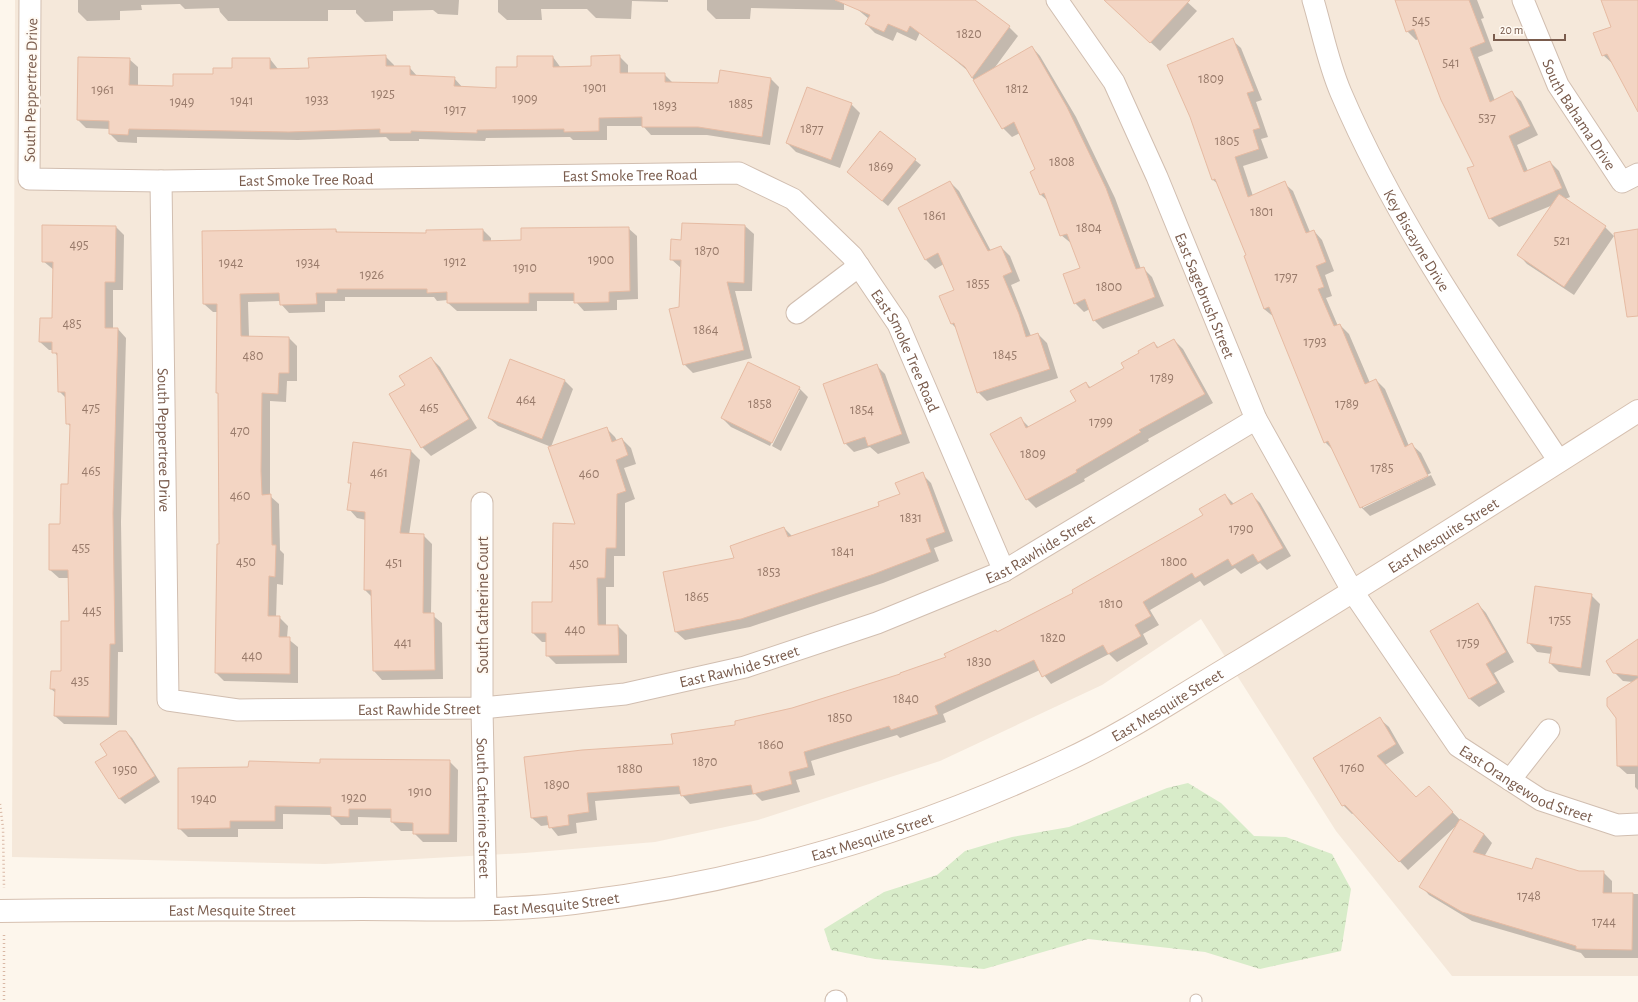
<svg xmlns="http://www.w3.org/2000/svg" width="1638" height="1002" viewBox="0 0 1638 1002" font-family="'Alegreya Sans',sans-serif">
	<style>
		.residential { fill: #f5e8da }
		.forest { fill: url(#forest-crowns) }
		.shadow { fill: #0003 }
		.building { fill: #f3d5c3; stroke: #e6bba3 }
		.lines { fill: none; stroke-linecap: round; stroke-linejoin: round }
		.lane-casing { stroke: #d1beb0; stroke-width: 13 }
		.street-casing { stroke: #d1beb0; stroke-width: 23 }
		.secondary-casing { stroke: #d6c0b0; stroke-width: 24 }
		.path { stroke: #d9b8a5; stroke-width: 2.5; stroke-dasharray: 1 3; stroke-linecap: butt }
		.lane { stroke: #fff; stroke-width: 11 }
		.street { stroke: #fff; stroke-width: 21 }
		.secondary { stroke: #fff; stroke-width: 22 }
		.labels { text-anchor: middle; stroke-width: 4; stroke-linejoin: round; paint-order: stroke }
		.number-label { font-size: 14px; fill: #987a6a }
		.street-label { font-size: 16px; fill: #7a5c4d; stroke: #fffaf3 }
	</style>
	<defs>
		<pattern id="forest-crowns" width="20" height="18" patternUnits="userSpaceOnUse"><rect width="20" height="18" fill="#d8ecc9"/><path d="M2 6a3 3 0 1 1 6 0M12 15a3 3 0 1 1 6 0" fill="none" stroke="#b4c2a5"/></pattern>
	</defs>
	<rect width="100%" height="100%" fill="#fdf6ec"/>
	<polygon class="residential" points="15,0 1638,0 1638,976 1452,976 1336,831 1201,619 1102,685 940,761 758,820 655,842 525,853 325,864 12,857"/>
	<polygon class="forest" points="1188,783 1221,803 1254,836 1286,837 1332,854 1351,889 1341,951 1260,969 1205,952 1088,939 984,969 875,959 831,950 824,929 884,892 937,875 965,851 1012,837 1069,827 1167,788"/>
	<g class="shadow">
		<polygon points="78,0 459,0 458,15 438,14 433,10 393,11 393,21 365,22 356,13 356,10 328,10 328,21 228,21 220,12 219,8 185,9 180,4 141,5 142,10 120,11 120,20 87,21 78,12"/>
		<polygon points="498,0 668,0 668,2 632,1 631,19 596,18 587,9 541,9 542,20 507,20 498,12"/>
		<polygon points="707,0 844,0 844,10 751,8 750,19 716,19 707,10"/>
		<polygon points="860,0 935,0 916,41 897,32 893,41 875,33 866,24 869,19 857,9"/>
		<polygon points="959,0 973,0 1009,27 1018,36 993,70 1032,47 1040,56 1076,117 1115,198 1141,269 1143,268 1152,277 1164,306 1103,329 1094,320 1090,309 1084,312 1075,303 1081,269 1072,244 1061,235 1049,202 1041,195 1031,172 1036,170 1020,133 1012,137 1003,128 968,71 930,39"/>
		<polygon points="1105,0 1185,0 1197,11 1160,51"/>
		<polygon points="1396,0 1477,0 1484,18 1481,19 1493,51 1478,57 1495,101 1512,93 1521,101 1538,135 1517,145 1528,171 1550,162 1559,171 1570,197 1565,199 1605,227 1614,236 1574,295 1527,264 1519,255 1553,205 1499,227 1490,218 1476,166 1419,39 1416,40 1407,31"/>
		<polygon points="1602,0 1638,0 1638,104 1613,64 1603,55 1612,27"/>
		<polygon points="1232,40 1241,48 1262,100 1256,102 1268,137 1261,139 1268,158 1243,166 1253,196 1284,183 1293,191 1310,232 1314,231 1322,240 1334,271 1325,275 1332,296 1326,298 1338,326 1340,325 1349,334 1370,383 1376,380 1385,389 1409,446 1412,445 1421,453 1431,473 1363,505 1363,508 1431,475 1436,485 1370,516 1361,507 1334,451 1325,442 1274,317 1264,309 1245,257 1247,256 1218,184 1213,180"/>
		<polygon points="385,56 394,65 394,67 409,67 418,77 454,78 463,88 497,89 518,68 553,57 561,68 592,67 619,56 628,65 628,74 664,74 673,83 719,84 771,79 779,87 770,145 707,135 651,135 643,126 607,126 607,140 573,140 570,137 486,138 485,141 419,139 419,141 390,141 386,137 298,140 137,137 137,143 118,142 110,134 110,129 86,128 78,120 129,59 138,67 138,86 174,87 270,59 278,69 310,69"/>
		<polygon points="851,104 860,113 840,168 796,152 787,143"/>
		<polygon points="915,160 921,165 888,206 848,172"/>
		<polygon points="950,182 959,191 991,251 1001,247 1010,256 1020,281 1011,285 1031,336 1038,334 1047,343 1058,378 987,401 978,392 957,329 952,324 941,296 955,290 944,264 935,269 926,260 899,209"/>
		<polygon points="745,226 754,234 752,291 735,291 752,358 693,373 684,364 680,308 681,268 671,259 682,241"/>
		<polygon points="116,227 124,235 123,290 113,290 113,329 118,329 126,338 121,522 123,652 118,652 117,725 64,724 55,716 56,693 51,689 62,672 70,622 69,578 59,578 50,570 69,485 71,427 67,423 66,398 59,391 58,357 53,350 49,350 40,342 53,320 54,270 43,261"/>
		<polygon points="628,228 637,236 638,299 617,300 617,310 584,311 575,301 537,301 537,311 457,311 448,303 448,300 437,301 434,297 345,297 345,301 325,301 325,312 289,313 281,304 280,301 248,302 249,337 289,338 297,346 297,381 287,381 286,402 270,401 270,496 279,504 280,550 284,554 283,585 277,584 276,617 279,617 288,626 287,638 298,647 298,683 224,681 216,673 220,545 219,395 217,392 218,312 213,312 204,304 336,230 338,233 427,234 483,230 491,238 491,241 522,241"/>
		<polygon points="1174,340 1183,349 1213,403 1148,439 1149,441 1084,479 1085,481 1036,508 1027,499 991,435 1021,419 1029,427 1077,401 1086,383 1091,388 1125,368 1154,343 1159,348"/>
		<polygon points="431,358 440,367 477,428 431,456 422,447 406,385"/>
		<polygon points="877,366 885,374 910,443 878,454 870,447 854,452 845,443"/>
		<polygon points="565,381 573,389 551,447 606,428 615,437 617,441 622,439 631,448 636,464 624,468 635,499 625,503 625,556 614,556 614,587 606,587 606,626 618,626 627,635 627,663 556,664 547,655 547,642 542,642 533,633 553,603 576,525 549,446 498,426 489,418"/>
		<polygon points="799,388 808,397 781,451 772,446 800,390 797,390 770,446 731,427 722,418"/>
		<polygon points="411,451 420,460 409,535 423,535 432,544 431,614 442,623 443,679 382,680 374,671 372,597 365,590 366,520 357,518 349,509 352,486 349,482"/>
		<polygon points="922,474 931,483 953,541 934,548 939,561 883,583 750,627 685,640 676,632 735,558 784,528 792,536 880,506 901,494"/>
		<polygon points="1225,495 1234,504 1252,495 1260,503 1291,556 1267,570 1260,563 1241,574 1235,568 1204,586 1200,581 1150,610 1159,625 1143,634 1148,644 1117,662 1109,654 1051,684 1040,670 943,714 946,722 900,738 897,735 811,761 815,775 796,780 800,792 762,801 755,794 690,804 681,794 595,801 597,820 576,823 577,833 558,836 549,825 541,826 532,818 674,745 901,675 947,658 1075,593 1204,515"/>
		<polygon points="1591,595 1600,604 1590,676 1559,672 1550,663 1552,654 1537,652 1529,643"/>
		<polygon points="1478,604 1486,613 1514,662 1494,673 1505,692 1479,707 1470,699 1431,631"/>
		<polygon points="1638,641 1638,722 1633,682 1623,681 1614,672"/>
		<polygon points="1380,719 1389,727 1404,753 1385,765 1417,798 1437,796 1461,821 1484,834 1492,843 1484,857 1533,871 1603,872 1612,881 1612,894 1638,894 1638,958 1585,958 1581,953 1472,921 1429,895 1421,886 1457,825 1408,870 1354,813 1352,814 1343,805"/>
		<polygon points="1638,731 1638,790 1635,787 1635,774 1627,774 1618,766"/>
		<polygon points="126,732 132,738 160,782 125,804 119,798 108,755"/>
		<polygon points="449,761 458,770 457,842 423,842 414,833 414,831 401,831 392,822 392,818 358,817 358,825 341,825 331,815 283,814 283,829 238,829 238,837 188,837 179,828 249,768 321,764"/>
	</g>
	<g class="building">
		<polygon points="835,0 975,0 1010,26 972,78 965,67 910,26 907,32 888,24 884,32 865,24 870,15"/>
		<polygon points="1104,0 1190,0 1150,43"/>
		<polygon points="1395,0 1469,0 1485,42 1470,48 1490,102 1512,91 1530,126 1509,136 1524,172 1550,161 1562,188 1489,219 1467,168 1474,166 1441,100 1414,29 1406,32"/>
		<polygon points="1601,0 1638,0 1638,112 1607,54 1602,56 1593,33 1611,27"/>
		<polygon points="1233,38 1254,91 1247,93 1260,128 1253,130 1259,149 1235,157 1248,197 1285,181 1306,233 1314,230 1326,262 1316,266 1324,287 1318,289 1334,326 1340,324 1365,384 1376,379 1405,447 1412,443 1428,476 1360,508 1328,441 1324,443 1269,307 1264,309 1244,256 1246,255 1215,179 1212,180 1190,117 1167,65"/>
		<polygon points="1032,46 1067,107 1106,188 1136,269 1144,267 1155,297 1093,321 1085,299 1074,304 1063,274 1080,268 1067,234 1060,236 1044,193 1040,195 1030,172 1035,169 1014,122 1002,129 973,80"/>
		<polygon points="386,55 386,66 410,66 410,75 455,77 454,86 496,88 496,67 517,67 517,56 553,56 553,67 591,66 591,56 620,55 620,73 665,73 665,82 718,83 720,70 771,78 762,137 698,127 642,127 642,117 599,118 599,131 564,132 564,129 477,130 477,133 411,131 411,133 380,133 380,129 289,132 129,129 128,135 109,134 109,121 77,120 78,57 130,58 129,85 173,86 173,74 213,74 213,68 232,68 232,58 270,58 270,69 309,68 308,58"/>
		<polygon points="807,87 852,103 831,160 786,143"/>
		<polygon points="880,131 916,159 882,201 847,172"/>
		<polygon points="950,181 988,251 1001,246 1012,272 1003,276 1019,314 1026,337 1038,333 1050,369 977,393 954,323 951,324 939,296 954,290 938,253 925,260 898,208"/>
		<polygon points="1559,194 1606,226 1564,287 1517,255"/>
		<polygon points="682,223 745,225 744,283 727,282 744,350 683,365 669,309 679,307 681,260 670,260 671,239 681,240"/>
		<polygon points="42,225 116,226 115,282 105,282 105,328 118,328 113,513 115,644 110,644 109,717 54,716 55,689 50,689 51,671 61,671 61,621 69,621 68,570 49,570 49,524 60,524 61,484 68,484 70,424 66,424 65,392 58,392 57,353 52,353 52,342 39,342 40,318 52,318 53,262 42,262"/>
		<polygon points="629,227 630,291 609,292 609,302 574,303 574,293 529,293 529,303 447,303 447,292 427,293 427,289 337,289 337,293 316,293 317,304 280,305 279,293 240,294 241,336 289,337 289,373 279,373 278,394 262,393 261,471 262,495 271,494 272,545 276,545 275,577 269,576 268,616 280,616 279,637 290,637 290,674 215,673 217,544 219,544 218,393 216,393 217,304 203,304 202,231 336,229 336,232 426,233 426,230 483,229 483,241 521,240 521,228"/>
		<polygon points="1638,229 1638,316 1627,317 1614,233"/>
		<polygon points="1174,339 1205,394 1139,430 1141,432 1076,470 1077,472 1026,500 990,434 1021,417 1026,428 1076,401 1070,391 1086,382 1089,388 1124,368 1121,363 1139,353 1138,351 1154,342 1157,348"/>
		<polygon points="431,357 469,419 421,448 389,394 405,385 399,376"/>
		<polygon points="510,359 565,380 542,439 488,418"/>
		<polygon points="748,362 800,387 772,443 721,418"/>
		<polygon points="877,364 902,434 868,446 865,437 844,444 823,384"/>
		<polygon points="607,427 612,442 622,438 628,455 616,460 626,491 617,494 616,548 606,548 605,578 597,578 598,625 618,625 619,655 546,656 546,633 532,633 532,602 552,602 553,523 575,524 548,447"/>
		<polygon points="353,442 411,450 400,533 424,534 423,613 434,613 435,670 373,671 371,590 364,590 365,512 347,510 351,483 348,483"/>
		<polygon points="923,472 945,532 926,539 931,552 874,574 741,619 675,632 663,572 734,558 730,546 784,527 788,537 879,506 878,502 900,494 895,483"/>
		<polygon points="1252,493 1283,548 1258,562 1253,554 1232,566 1228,559 1195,578 1192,573 1143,602 1151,616 1135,625 1141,636 1108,654 1103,645 1042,677 1034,660 935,706 938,714 891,730 889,726 804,752 808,767 789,772 792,784 753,794 751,785 681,796 679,786 587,793 589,812 568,815 569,825 549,828 547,816 531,818 524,757 582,750 673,744 671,734 735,725 735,721 792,708 900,674 900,673 946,657 944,654 996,630 997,632 1073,593 1072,590 1203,515 1199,509 1225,494 1231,505"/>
		<polygon points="1535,586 1592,594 1581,668 1549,663 1552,647 1527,643"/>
		<polygon points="1478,603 1506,652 1486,664 1497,683 1469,699 1430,631"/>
		<polygon points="1638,639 1638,676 1613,673 1606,661"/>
		<polygon points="1638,678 1638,766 1617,766 1616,718 1607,706 1607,698"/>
		<polygon points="1380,717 1396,744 1377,756 1416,797 1429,786 1453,812 1399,862 1345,805 1342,806 1313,758"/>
		<polygon points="119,731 126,731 155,776 119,799 95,762 107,755 100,744"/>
		<polygon points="320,759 450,760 449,834 413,834 413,823 391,822 391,809 349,809 349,817 331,816 331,807 275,806 275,821 230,821 230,828 178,829 178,768 248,767 249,761 320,763"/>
		<polygon points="1460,819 1484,834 1473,852 1532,869 1536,858 1579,871 1604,871 1603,893 1633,893 1632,950 1576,949 1576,946 1462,912 1419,887"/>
	</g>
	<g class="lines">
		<defs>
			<polyline id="lane" points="1196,1002 1196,1000"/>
			<g id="street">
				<path id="s1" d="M30,0L29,179L161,181L739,173L793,199L852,256L898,324L1004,571"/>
				<path id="s2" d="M1057,0L1114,82L1157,177L1256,419L1353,592L1458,746L1541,800L1617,825L1638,824"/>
				<path id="s3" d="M1313,0C1322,30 1328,63 1341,93C1397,224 1480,342 1559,461"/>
				<path id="s4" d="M1523,0L1558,85L1622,182L1638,174"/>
				<path id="s5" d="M161,181L168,700L238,710L482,708L625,694L745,667L877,623L1004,571L1256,419"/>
				<polyline points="797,313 859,266"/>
				<path id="s6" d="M482,503V708L486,909"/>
				<polyline points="1510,780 1549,730"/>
				<polyline points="836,1002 836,1001"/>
			</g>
			<g id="secondary">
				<path id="s7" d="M0,911C121,909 242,910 362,909C433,909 504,912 574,903C744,882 910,834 1065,761C1126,733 1183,694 1241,660C1375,579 1506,495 1638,411"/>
			</g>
		</defs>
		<use href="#lane" class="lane-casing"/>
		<use href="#street" class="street-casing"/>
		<use href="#secondary" class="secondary-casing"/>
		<g class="path">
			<polyline points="0,804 3,828 4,888"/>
			<polyline points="4,935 4,1002"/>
		</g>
		<use href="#lane" class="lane"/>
		<use href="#street" class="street"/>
		<use href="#secondary" class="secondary"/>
	</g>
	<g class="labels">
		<g class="number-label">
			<text x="1421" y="25">545</text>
			<text x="969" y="38">1820</text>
			<text x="1451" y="67">541</text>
			<text x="1211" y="83">1809</text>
			<text x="595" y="92">1901</text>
			<text x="1017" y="93">1812</text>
			<text x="103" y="94">1961</text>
			<text x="383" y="98">1925</text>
			<text x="525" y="103">1909</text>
			<text x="317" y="104">1933</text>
			<text x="242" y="105">1941</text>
			<text x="182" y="106">1949</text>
			<text x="741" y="108">1885</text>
			<text x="665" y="110">1893</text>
			<text x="455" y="114">1917</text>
			<text x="1487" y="122">537</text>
			<text x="812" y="133">1877</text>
			<text x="1227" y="145">1805</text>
			<text x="1062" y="166">1808</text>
			<text x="881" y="171">1869</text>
			<text x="1262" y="216">1801</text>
			<text x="935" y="220">1861</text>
			<text x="1089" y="232">1804</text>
			<text x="1562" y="245">521</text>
			<text x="79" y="249">495</text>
			<text x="707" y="255">1870</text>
			<text x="601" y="264">1900</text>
			<text x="455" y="266">1912</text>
			<text x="231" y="267">1942</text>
			<text x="308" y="267">1934</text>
			<text x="525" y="272">1910</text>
			<text x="372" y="279">1926</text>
			<text x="1286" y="281">1797</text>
			<text x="978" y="288">1855</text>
			<text x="1109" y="291">1800</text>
			<text x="72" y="328">485</text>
			<text x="706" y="334">1864</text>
			<text x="1315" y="346">1793</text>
			<text x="1005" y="359">1845</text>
			<text x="253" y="360">480</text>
			<text x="1162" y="382">1789</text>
			<text x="526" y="404">464</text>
			<text x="760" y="408">1858</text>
			<text x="1347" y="408">1789</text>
			<text x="91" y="412">475</text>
			<text x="429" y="412">465</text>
			<text x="862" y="414">1854</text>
			<text x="1101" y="426">1799</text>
			<text x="240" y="435">470</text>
			<text x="1033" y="458">1809</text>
			<text x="1382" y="472">1785</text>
			<text x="91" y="475">465</text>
			<text x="379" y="477">461</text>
			<text x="589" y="478">460</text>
			<text x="240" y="500">460</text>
			<text x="911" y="522">1831</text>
			<text x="1241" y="533">1790</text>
			<text x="81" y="552">455</text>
			<text x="843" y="556">1841</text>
			<text x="246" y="566">450</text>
			<text x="1174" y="566">1800</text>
			<text x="394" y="567">451</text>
			<text x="579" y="568">450</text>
			<text x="769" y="576">1853</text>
			<text x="697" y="601">1865</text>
			<text x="1111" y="608">1810</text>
			<text x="92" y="615">445</text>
			<text x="1560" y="624">1755</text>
			<text x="575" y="634">440</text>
			<text x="1053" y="642">1820</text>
			<text x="403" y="647">441</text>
			<text x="1468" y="647">1759</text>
			<text x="252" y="660">440</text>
			<text x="979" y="666">1830</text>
			<text x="80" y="685">435</text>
			<text x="906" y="703">1840</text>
			<text x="840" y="722">1850</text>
			<text x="771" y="749">1860</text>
			<text x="705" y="766">1870</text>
			<text x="1352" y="772">1760</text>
			<text x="630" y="773">1880</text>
			<text x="125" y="774">1950</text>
			<text x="557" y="789">1890</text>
			<text x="420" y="796">1910</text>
			<text x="354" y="802">1920</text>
			<text x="204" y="803">1940</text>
			<text x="1529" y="900">1748</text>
			<text x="1604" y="926">1744</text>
		</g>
		<g class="street-label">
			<text transform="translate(30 90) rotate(-89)" y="6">South Peppertree Drive</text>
			<text dy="6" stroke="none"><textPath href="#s4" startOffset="128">South Bahama Drive</textPath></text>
			<text dy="6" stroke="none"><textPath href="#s1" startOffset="780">East Smoke Tree Road</textPath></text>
			<text dy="6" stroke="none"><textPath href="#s1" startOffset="456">East Smoke Tree Road</textPath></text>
			<text dy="6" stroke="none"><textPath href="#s3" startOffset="263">Key Biscayne Drive</textPath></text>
			<text dy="6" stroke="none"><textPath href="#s2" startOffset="332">East Sagebrush Street</textPath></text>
			<text dy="6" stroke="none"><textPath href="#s1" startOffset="1140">East Smoke Tree Road</textPath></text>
			<text dy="6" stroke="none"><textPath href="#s5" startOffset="259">South Peppertree Drive</textPath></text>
			<text dy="6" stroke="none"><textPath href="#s7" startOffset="1528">East Mesquite Street</textPath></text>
			<text dy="6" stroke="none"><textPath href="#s5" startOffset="1419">East Rawhide Street</textPath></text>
			<text transform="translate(482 605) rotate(-90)" y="6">South Catherine Court</text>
			<text dy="6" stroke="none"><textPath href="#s5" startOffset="1095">East Rawhide Street</textPath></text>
			<text dy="6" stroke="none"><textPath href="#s7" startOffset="1204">East Mesquite Street</textPath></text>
			<text dy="6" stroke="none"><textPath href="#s5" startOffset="771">East Rawhide Street</textPath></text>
			<text dy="6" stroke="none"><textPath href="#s2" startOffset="929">East Orangewood Street</textPath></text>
			<text dy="6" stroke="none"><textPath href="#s6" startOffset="305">South Catherine Street</textPath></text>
			<text dy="6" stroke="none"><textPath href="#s7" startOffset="880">East Mesquite Street</textPath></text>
			<text dy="6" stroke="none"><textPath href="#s7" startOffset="556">East Mesquite Street</textPath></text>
			<text dy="6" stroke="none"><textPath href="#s7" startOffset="232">East Mesquite Street</textPath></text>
		</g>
	</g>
	<path d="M1494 34v6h71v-6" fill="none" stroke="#7a5c4d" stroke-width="2"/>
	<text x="1500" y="34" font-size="12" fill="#7a5c4d" stroke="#fffaf3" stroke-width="3" paint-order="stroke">20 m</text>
</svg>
